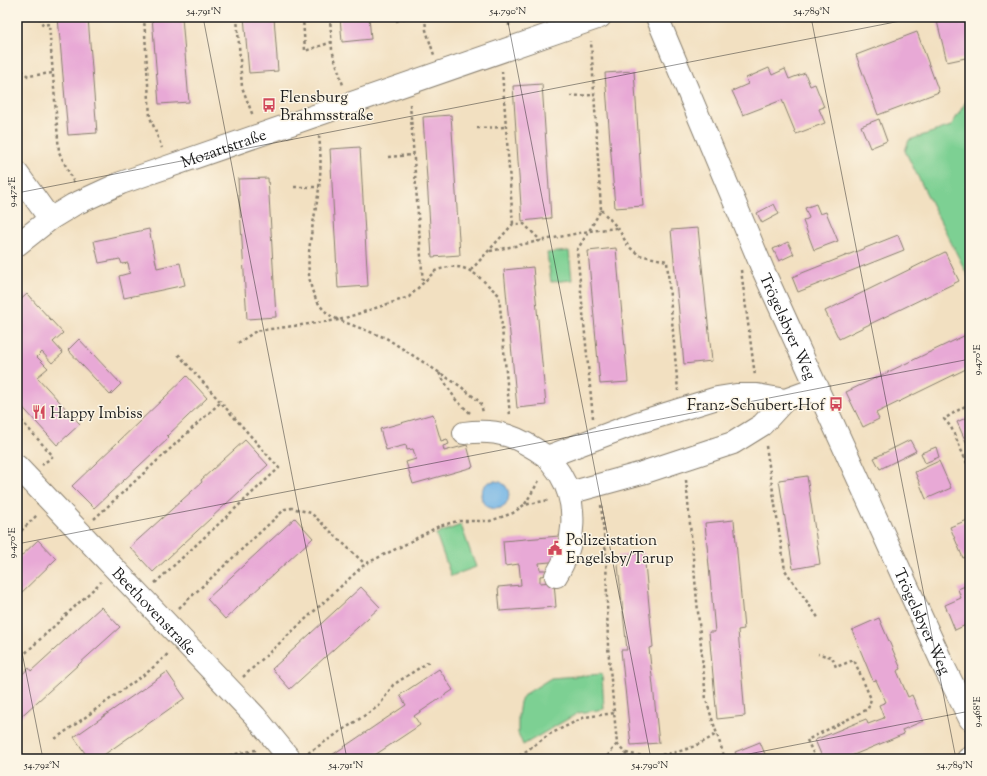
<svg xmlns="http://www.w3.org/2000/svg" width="987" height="776" viewBox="0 0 987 776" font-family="'Sorts Mill Goudy',serif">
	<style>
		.green { fill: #7dd093; stroke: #4c7658 }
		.water { fill: #70b3e5; stroke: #466880 }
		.building { fill: #e8a9d6 }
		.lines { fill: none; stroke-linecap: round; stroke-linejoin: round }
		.minor-casing { stroke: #877e6e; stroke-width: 24 }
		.path { stroke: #877e6e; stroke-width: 2.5; stroke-dasharray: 3 3; stroke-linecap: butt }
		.minor { stroke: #fff; stroke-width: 22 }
		.ticks { fill: none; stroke: #1c1c1c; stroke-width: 1; stroke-opacity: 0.45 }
		.labels { text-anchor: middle; stroke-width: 3; stroke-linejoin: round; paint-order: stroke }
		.poi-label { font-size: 16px; fill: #1c1c1c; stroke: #fcf5e5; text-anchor: start }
		.street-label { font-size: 16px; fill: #1c1c1c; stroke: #fcf5e5 }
		.neatline { fill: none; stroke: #1c1c1c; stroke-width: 1.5 }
		.ticks-label { font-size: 10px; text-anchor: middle; fill: #1c1c1c }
	</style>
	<rect width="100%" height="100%" fill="#fcf5e5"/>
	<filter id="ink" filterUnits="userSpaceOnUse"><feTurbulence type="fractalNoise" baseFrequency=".025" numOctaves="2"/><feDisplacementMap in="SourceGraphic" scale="8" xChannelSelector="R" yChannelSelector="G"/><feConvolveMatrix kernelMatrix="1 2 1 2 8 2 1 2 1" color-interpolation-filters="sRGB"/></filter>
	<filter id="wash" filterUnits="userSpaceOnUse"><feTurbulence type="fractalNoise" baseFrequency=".012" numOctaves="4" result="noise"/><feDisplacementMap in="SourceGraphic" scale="16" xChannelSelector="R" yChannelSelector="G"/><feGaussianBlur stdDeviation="0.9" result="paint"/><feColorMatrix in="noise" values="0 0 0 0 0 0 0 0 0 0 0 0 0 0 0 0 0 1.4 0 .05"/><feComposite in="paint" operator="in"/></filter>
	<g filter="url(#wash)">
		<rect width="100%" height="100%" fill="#f2e0c1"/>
		<g class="green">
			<polygon points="970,95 970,280 905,151 909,140 951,126"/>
			<polygon points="569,251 572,280 551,282 547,253"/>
			<polygon points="461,525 476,567 451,576 436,534"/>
			<polygon points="602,674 604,709 578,713 523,745 518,733 518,716 520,702 524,695 551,678"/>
		</g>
		<circle class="water" cx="495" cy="495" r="14"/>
		<g id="blocks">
			<g class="building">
				<polygon points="58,17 88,17 97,133 68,135"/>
				<polygon points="152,17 182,17 189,102 159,104"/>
				<polygon points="244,17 274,17 278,71 249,73"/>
				<polygon points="340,17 369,17 371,39 342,42"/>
				<polygon points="936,17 970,17 970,57 947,62"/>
				<polygon points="917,32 939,92 878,115 856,55"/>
				<polygon points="769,68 772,75 785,69 789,79 805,73 810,86 815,84 824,107 819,109 825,123 796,134 782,100 743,115 732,91 748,84 746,78"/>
				<polygon points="634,71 643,206 615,208 605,73"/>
				<polygon points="542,84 551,218 522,221 513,86"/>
				<polygon points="451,115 460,255 432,257 423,117"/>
				<polygon points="879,119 887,141 870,148 861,126"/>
				<polygon points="360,147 368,286 338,288 330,149"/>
				<polygon points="268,178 276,317 247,319 238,179"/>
				<polygon points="774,204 779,214 762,223 757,213"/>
				<polygon points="816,204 820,214 826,212 838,241 814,250 803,221 809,218 805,208"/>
				<polygon points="698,228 712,361 684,364 671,230"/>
				<polygon points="149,229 157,268 180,263 185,285 124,298 119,276 130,273 128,263 122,264 120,259 99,263 94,241"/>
				<polygon points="898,235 904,250 798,292 792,277"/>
				<polygon points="788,242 794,254 779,261 773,249"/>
				<polygon points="616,248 628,382 600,384 588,251"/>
				<polygon points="945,252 959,281 839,339 825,311"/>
				<polygon points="533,267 546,405 517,408 504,270"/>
				<polygon points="27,294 63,333 53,342 63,353 52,363 42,352 37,357 48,368 37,377 80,424 57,445 17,401 17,303"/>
				<polygon points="970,333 970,367 876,413 879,419 863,427 846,392"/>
				<polygon points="79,339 121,384 110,395 68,350"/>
				<polygon points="187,376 207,398 167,436 169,438 94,508 72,486"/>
				<polygon points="433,414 441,441 447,439 449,444 443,446 444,451 467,445 473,467 413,484 406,462 416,459 413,449 407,450 406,445 386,450 380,429"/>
				<polygon points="970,416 970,451 957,422"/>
				<polygon points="245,440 268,465 153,572 130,547 202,482 201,480"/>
				<polygon points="910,440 916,451 880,469 874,458"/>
				<polygon points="936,447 939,457 925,463 921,453"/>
				<polygon points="939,461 951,488 926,499 915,472"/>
				<polygon points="807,476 820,564 793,569 779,480"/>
				<polygon points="295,518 313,538 225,619 207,599"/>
				<polygon points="970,519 970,555 963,558 950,527"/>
				<polygon points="734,520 744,629 738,630 745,716 717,719 709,632 715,632 705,523"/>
				<polygon points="559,536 561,561 539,563 540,570 547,570 547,575 540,576 540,583 554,582 556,607 500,611 498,587 521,585 519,564 505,566 503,541"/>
				<polygon points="38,540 56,559 17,597 17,560"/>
				<polygon points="644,553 653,647 649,648 659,743 631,745 621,650 627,650 617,556"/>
				<polygon points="970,584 970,611 968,612 970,623 955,630 945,605 961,598 958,589"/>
				<polygon points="361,587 380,607 290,689 272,669"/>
				<polygon points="101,607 120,627 17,720 17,679 29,668 31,671"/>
				<polygon points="879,618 901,669 897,671 908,697 912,695 923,721 902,730 904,734 844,759 823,759 815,740 866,719 868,724 884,718 879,705 886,702 876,680 873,681 852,630"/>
				<polygon points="439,669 453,690 414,716 420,725 369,759 331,759 329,757 406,705 400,695"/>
				<polygon points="167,672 185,698 98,759 89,759 74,737"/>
				<polygon points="760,742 767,759 738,759 735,752"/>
			</g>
		</g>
	</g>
	<g filter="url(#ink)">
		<use href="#blocks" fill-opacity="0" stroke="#877e6e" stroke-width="1"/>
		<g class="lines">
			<defs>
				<g id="minor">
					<path id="s1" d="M657,17L763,270L945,669L970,719"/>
					<polyline points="17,173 50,219"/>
					<path id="s2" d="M17,245L50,219L73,205L121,183L600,17"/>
					<path d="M464,433C498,428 519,437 547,457"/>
					<path id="s3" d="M17,466L255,716L290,759"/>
					<polyline points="569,493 642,473 733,443 762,425 785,400"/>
					<path d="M556,576C575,546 579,505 560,474C556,468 551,462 547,457L637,423L717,398L736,395H757L785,400L818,388"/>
					<polyline points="968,759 970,758"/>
				</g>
			</defs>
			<use href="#minor" class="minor-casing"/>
			<g class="path">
				<polyline points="39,17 43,25 49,24 59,152 74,183"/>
				<polyline points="144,17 150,117 162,148"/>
				<polyline points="237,17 242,87 253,116"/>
				<polyline points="303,17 305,51 332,42"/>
				<polyline points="330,17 332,50 343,85"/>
				<polyline points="425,17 426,30 434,55"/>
				<polyline points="509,17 509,27"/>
				<polyline points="396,21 408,17"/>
				<polyline points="17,66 28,76 53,73"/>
				<polyline points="502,71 513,224"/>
				<polyline points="570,96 594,95"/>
				<polyline points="410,104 423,284"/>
				<polyline points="477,128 506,127"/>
				<path d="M319,136C321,153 321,170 319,188C315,224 294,283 326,312C330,316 335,318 339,320L409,297L435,271C466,258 478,277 499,295L510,416"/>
				<polyline points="388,157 413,155"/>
				<polyline points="294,187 319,187"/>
				<polyline points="601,210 618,228 628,246 639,255 667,261 678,391"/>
				<polyline points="490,251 589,231 601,210 591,41"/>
				<polyline points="471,270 513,224 524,224 541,241"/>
				<polyline points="741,270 755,376"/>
				<polyline points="238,343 256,331 339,320 386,338 460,386 480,402 483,412"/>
				<polyline points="439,373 456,400 470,413"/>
				<polyline points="970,403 944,419 951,427 970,470"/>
				<polyline points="17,416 53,456 42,465"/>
				<polyline points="593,418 577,250 589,231 617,228"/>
				<polyline points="766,446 785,570 819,619"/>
				<polyline points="686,480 706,700 725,759"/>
				<polyline points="525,504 540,479"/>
				<polyline points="601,505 606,553 608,647 617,744 605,759"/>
				<polyline points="94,519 222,401"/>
				<polyline points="17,535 37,515"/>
				<polyline points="155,583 279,468 178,354"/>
				<polyline points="179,608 285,509 292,508 311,513 365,564"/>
				<polyline points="17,652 21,657"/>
				<polyline points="17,661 101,582"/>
				<polyline points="243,677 365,564 402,546 439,526 458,521 490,521 513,513 524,505 549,500"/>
				<polyline points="55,739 149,671 169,653"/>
				<polyline points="617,744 630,759"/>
				<polyline points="308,753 379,706 393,685 430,661"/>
				<path d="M626,753C656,760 691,752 716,734"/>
				<polyline points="212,759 256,750"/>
				<polyline points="515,759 550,734 585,717 615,713"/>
				<polyline points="816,759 807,740 868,709 871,699 854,660 836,667 832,657 818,654"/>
			</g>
			<use href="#minor" class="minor"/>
		</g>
	</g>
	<path class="ticks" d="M203,17L347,759M507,17L651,759M811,17L956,759M17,193L921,17M17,544L970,359M17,627L43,759M723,759L970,711"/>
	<defs>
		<symbol id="bus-bare" viewBox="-9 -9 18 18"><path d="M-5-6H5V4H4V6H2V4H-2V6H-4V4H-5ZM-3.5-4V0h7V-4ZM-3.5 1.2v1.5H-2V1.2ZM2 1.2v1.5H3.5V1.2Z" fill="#d1495b" stroke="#fcf5e5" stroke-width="2.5" paint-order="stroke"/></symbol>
		<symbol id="restaurant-bare" viewBox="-9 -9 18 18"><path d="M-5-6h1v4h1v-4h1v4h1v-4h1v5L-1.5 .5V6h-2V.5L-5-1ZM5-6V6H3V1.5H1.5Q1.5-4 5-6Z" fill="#d1495b" stroke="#fcf5e5" stroke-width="2.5" paint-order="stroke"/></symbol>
		<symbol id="civic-bare" viewBox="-9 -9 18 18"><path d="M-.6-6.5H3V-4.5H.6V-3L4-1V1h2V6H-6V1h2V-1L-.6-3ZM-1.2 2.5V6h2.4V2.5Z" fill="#d1495b" stroke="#fcf5e5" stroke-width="2.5" paint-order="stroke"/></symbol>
	</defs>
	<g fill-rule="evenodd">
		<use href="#bus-bare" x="259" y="95" width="20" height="20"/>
		<use href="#bus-bare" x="826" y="394" width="20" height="20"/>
		<use href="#restaurant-bare" x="29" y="402" width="20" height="20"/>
		<use href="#civic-bare" x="545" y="538" width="20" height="20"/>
	</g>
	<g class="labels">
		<g class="poi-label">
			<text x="280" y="102">Flensburg<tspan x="280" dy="18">Brahmsstraße</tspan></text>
			<text x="825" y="410" text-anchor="end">Franz-Schubert-Hof</text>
			<text x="50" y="418">Happy Imbiss</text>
			<text x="566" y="545">Polizeistation<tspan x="566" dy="18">Engelsby/Tarup</tspan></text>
		</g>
		<g class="street-label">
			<text dy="6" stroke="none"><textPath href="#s2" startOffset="230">Mozartstraße</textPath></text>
			<text dy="6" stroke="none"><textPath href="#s1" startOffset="336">Trögelsbyer Weg</textPath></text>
			<text dy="6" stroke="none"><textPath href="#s3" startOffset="200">Beethovenstraße</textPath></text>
			<text dy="6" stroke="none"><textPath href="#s1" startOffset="660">Trögelsbyer Weg</textPath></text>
		</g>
	</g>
	<rect width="987" height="776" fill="none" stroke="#fcf5e5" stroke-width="44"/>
	<rect x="22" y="22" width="943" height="732" class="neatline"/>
	<g class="ticks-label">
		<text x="204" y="14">54.791°N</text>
		<text x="508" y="14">54.790°N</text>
		<text x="812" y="14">54.789°N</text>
		<text transform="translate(11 192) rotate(-90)" y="4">9.472°E</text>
		<text transform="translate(976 360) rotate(-90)" y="4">9.470°E</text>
		<text transform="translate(11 543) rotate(-90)" y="4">9.470°E</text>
		<text transform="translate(976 712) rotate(-90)" y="4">9.468°E</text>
		<text x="42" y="768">54.792°N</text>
		<text x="346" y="768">54.791°N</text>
		<text x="650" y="768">54.790°N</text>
		<text x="955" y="768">54.789°N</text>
	</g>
</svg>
